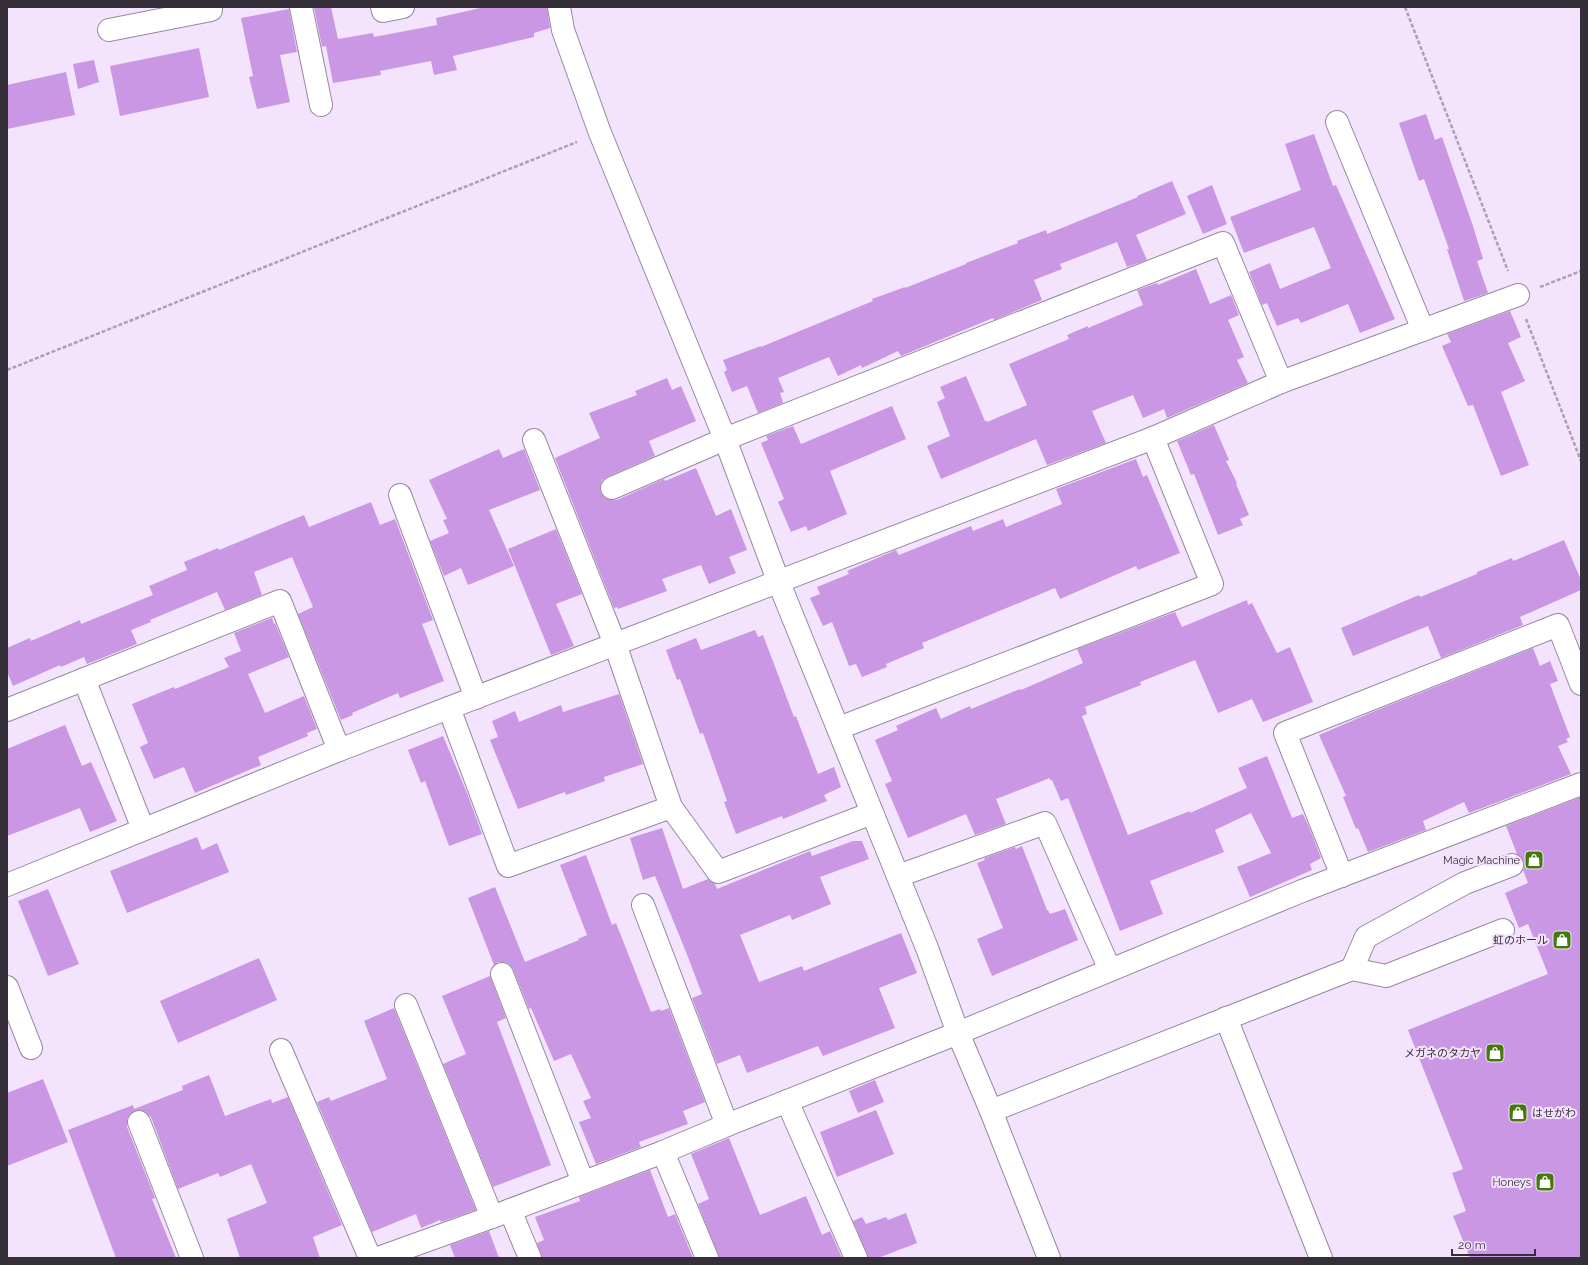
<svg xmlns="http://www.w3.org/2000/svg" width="1588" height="1265" viewBox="0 0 1588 1265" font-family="Raleway,'Noto Sans JP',sans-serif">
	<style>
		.building { fill: #ca97e4 }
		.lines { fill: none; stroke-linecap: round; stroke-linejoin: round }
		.minor-casing { stroke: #97889f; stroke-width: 24 }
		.path { stroke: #ac9fb3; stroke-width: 2.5; stroke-dasharray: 4 2; stroke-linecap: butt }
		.minor { stroke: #fff; stroke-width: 22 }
		.labels { text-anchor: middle; stroke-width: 4; stroke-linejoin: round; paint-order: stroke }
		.poi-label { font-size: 11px; fill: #352f39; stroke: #f4e3fd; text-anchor: end }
	</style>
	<rect width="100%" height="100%" fill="#f4e3fd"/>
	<g class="building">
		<polygon points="314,7 331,7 338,39 373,33 374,37 437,25 436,18 485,7 547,7 550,28 534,33 534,37 453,56 457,70 434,75 431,61 380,71 381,75 333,83 326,46 322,47"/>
		<polygon points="289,9 297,52 280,55 290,102 257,109 249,77 253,76 241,18"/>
		<polygon points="199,48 209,97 120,116 110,66"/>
		<polygon points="94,60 99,82 78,89 73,64"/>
		<polygon points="66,72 75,115 7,129 7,85"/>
		<polygon points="1426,114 1435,140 1442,137 1473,226 1483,259 1477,261 1488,293 1464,301 1447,249 1449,249 1424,179 1419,181 1399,123"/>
		<polygon points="1314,134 1333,186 1336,185 1395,319 1360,333 1348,304 1301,323 1298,318 1277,326 1267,303 1262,305 1249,272 1270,263 1280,289 1331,268 1314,227 1244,253 1230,217 1301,190 1285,144"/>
		<polygon points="1172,181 1186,214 1136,235 1147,260 1127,267 1117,242 1060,264 1062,269 1034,280 1042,300 994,320 993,318 901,356 898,351 862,368 861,365 838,376 829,357 778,378 784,392 780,393 783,403 758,413 747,386 732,392 724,372 727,370 723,360 761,346 761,347 873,301 872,299 905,287 905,288 966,264 966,263 1018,243 1017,241 1046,230 1047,234 1138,197 1137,196"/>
		<polygon points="1212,185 1227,224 1203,234 1187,196"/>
		<polygon points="1196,269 1210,304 1231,295 1239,315 1228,320 1244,357 1237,360 1248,383 1167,418 1164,409 1143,418 1133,395 1092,411 1106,443 1047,465 1036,439 941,479 927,446 950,436 937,402 945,398 940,387 966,376 985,421 987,421 987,422 1027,405 1009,364 1069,339 1067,335 1088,326 1088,328 1143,305 1137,290 1157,283 1158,285"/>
		<polygon points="1510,311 1521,337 1508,343 1525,381 1501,392 1529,465 1501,476 1473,405 1468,406 1442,346 1451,342 1447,334"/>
		<polygon points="667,378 672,390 681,386 696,421 649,441 655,456 607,477 602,480 600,486 601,493 605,498 611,500 617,500 664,479 665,481 696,468 716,516 731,509 747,550 729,557 736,573 709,584 701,565 662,579 667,591 618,609 617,607 614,608 555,458 600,438 589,413 637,395 635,391"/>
		<polygon points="892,406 906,439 830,471 847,514 808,531 806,526 791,532 778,502 784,499 761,443 768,440 766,436 793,426 801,444"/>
		<polygon points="1214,425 1229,460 1226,461 1237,483 1236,484 1249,515 1240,519 1243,525 1218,535 1194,474 1191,475 1177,441"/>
		<polygon points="499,449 503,458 524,449 540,490 489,510 514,566 468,585 461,568 444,576 430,541 449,533 443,520 447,519 429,480"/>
		<polygon points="1136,459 1143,477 1147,475 1180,553 1138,570 1136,566 1060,599 1055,588 922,643 924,648 886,664 887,667 862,677 856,664 849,666 832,622 823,626 810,598 820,594 817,587 849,574 847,571 896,550 899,555 971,526 973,531 1003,519 1006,527 1062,504 1056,489"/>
		<polygon points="371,502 380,525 395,519 433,620 422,624 444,681 400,698 398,693 352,713 353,715 341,720 298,614 313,607 292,557 254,572 262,595 225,610 217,592 150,620 151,622 131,630 137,644 87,664 84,657 61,667 60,665 13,686 7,672 7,648 30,638 31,641 80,620 81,624 153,595 149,586 187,570 184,562 218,548 219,550 304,515 309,527"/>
		<polygon points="556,529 582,594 556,604 574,646 551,655 508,549"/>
		<polygon points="1564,540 1581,580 1581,590 1520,617 1523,625 1441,658 1428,626 1353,656 1341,628 1419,595 1420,597 1477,574 1477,572 1512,558 1513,561"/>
		<polygon points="1247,600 1248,605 1252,603 1277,653 1290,647 1313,702 1263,722 1252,699 1218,713 1195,660 1140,682 1141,685 1085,707 1087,714 1082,716 1128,835 1190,811 1190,813 1247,788 1238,768 1267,756 1292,818 1303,814 1309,827 1321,858 1310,864 1312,870 1250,897 1237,867 1271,853 1251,813 1215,830 1224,852 1150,881 1163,914 1120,931 1068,798 1061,801 1052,780 1050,780 1050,778 996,799 1006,824 975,835 966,814 908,838 885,784 892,781 875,740 898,730 896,726 936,708 941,719 970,706 971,709 1020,689 1021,690 1083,663 1077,649 1175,612 1182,627"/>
		<polygon points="272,618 274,624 275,623 289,657 248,674 265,713 304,696 317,729 307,733 308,736 258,757 261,765 195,793 184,767 154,779 140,747 148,743 132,704 174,687 175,689 229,667 224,658 241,651 234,633"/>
		<polygon points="755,630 758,637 763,635 794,717 796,716 818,774 834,767 841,787 824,795 827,801 783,819 782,816 736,834 724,802 727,801 703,733 700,734 680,679 677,680 666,650 696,638 701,650"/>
		<polygon points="1533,648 1540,666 1550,661 1558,681 1550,684 1570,737 1566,739 1568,742 1558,746 1571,774 1469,813 1464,802 1423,821 1426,830 1368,852 1358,828 1356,829 1343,797 1346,796 1319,735 1370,713"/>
		<polygon points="619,694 643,764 604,777 605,781 566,795 565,792 518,809 490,740 498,737 492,721 515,711 519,722 561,705 563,712"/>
		<polygon points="65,725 82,766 91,762 117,821 90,832 80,808 7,836 7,749"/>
		<polygon points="443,736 467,793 482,834 449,846 425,781 421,783 408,750"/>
		<polygon points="1581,797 1581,1258 1470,1258 1453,1216 1466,1211 1452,1173 1463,1169 1408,1030 1548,974 1528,924 1519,928 1505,893 1528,883 1523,870 1524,867 1523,860 1517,854 1506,826"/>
		<polygon points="662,828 683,889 708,879 715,884 717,889 810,851 812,856 853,841 862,841 869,859 820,877 831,904 792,920 790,915 740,935 759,982 802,966 804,971 901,933 917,973 879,988 895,1028 823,1056 818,1046 747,1073 740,1055 717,1064 692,998 702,994 686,952 655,876 643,880 630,838"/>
		<polygon points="197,837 202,850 217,843 229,872 127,913 110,871"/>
		<polygon points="1022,846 1047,910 1048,910 1050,914 1065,909 1078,940 992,976 977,939 1003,928 977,863 985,860 984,858 1015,847 1016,849"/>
		<polygon points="586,855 612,925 616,923 651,1012 660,1009 661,1011 669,1008 705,1102 683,1111 688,1124 639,1142 641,1147 596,1164 579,1122 591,1118 583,1101 591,1098 571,1054 554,1061 531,1008 529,1009 513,969 509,964 504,962 498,962 494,965 468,898 495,887 525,962 579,940 578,939 587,935 560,865"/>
		<polygon points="48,889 79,964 48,976 18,901"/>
		<polygon points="259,958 277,1000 178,1043 160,1001"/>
		<polygon points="490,976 506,1018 497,1022 551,1165 493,1187 443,1064 466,1054 442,996"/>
		<polygon points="394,1008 476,1210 441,1222 440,1220 421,1228 416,1214 372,1232 317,1102 329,1097 331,1101 387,1079 364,1021"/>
		<polygon points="209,1075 225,1116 271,1099 272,1103 288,1097 342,1225 313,1237 320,1258 240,1258 227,1219 267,1203 251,1164 220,1177 218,1173 178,1189 151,1117 146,1112 140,1110 134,1111 129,1115 127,1120 127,1127 155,1198 152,1199 176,1258 116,1258 68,1130 133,1105 134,1109 183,1090 182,1086"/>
		<polygon points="43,1079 68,1142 7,1166 7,1093"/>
		<polygon points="875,1080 884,1102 858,1113 849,1091"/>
		<polygon points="876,1110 894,1154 837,1177 820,1132"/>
		<polygon points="729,1138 760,1215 806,1196 822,1235 830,1231 842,1258 719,1258 698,1204 709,1199 691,1154"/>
		<polygon points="650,1170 668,1217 675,1214 693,1258 542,1258 537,1243 544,1240 535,1217 580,1201 579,1197"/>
		<polygon points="906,1213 917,1243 878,1258 868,1258 853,1221 862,1217 866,1224 886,1217 888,1220"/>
		<polygon points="489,1231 499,1258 455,1258 450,1245"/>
	</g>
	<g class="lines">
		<defs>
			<g id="minor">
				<polyline points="301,7 321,105"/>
				<polyline points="382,7 383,11 403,7"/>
				<polyline points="559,7 563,30 600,133 725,439 779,583 927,948 958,1033 991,1111 1049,1258"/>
				<polyline points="109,30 211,10 211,7"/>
				<polyline points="1337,122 1423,330"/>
				<polyline points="612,488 725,439 1223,243 1281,382"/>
				<polyline points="400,495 476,698"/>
				<polyline points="84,679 143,829"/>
				<polyline points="449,708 508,866 671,807 615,644 534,440"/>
				<polyline points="7,710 280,601 339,750"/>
				<polyline points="839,728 1212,584 1153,438"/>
				<polyline points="671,807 718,872 872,813"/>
				<polyline points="898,876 1045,823 1110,970"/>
				<polyline points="1342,876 1285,733 1558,625 1581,684"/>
				<polyline points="7,885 339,750 1153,438 1281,382 1518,295"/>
				<polyline points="643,905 727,1125"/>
				<polyline points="1352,969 1366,937 1465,883 1512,865"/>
				<polyline points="502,974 583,1182"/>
				<polyline points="7,987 31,1048"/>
				<polyline points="406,1005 492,1217"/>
				<polyline points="1226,1018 1321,1258"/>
				<polyline points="281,1050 370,1258"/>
				<polyline points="787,1101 856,1258"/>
				<polyline points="991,1111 1352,969 1386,976 1503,930"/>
				<polyline points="139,1122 192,1258"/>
				<polyline points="663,1152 707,1258"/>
				<polyline points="510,1210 530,1258"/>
				<polyline points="378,1258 492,1217 663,1152 727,1125 958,1033 1302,891 1581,784"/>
			</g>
		</defs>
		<use href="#minor" class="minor-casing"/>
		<g class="path">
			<polyline points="1405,7 1508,271"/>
			<polyline points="1540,287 1581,271"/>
			<polyline points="1526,319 1581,461"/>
			<polyline points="7,370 577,142"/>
		</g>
		<use href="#minor" class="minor"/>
	</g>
	<defs>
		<symbol id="shop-square" viewBox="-11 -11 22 22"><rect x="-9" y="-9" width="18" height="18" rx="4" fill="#437a0b" stroke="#f4e3fd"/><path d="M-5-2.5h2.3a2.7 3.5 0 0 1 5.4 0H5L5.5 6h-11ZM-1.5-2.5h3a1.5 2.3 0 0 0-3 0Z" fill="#fff"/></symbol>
	</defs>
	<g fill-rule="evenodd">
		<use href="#shop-square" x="1523" y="849" width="22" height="22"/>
		<use href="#shop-square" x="1551" y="929" width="22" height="22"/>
		<use href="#shop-square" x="1484" y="1042" width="22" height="22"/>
		<use href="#shop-square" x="1507" y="1102" width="22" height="22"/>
		<use href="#shop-square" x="1534" y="1171" width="22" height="22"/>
	</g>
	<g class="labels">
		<g class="poi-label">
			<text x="1520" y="864">Magic Machine</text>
			<text x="1548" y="944">虹のホール</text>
			<text x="1481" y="1057">メガネのタカヤ</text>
			<text x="1532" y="1117" text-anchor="start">はせがわ</text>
			<text x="1531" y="1186">Honeys</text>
		</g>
	</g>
	<rect width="1588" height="1265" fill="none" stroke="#352f39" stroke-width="16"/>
	<path d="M1452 1249v6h83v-6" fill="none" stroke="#352f39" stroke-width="2"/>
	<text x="1458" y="1249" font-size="12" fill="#352f39" stroke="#f4e3fd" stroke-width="3" paint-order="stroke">20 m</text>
</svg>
